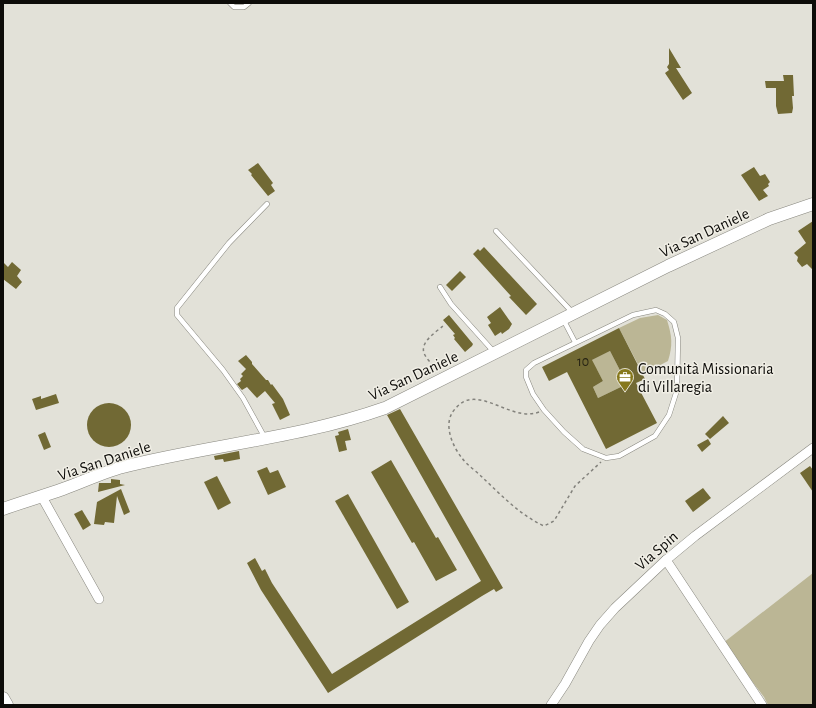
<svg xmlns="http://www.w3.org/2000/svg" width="816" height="708" viewBox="0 0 816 708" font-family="'Alegreya Sans',sans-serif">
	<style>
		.green { fill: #bbb695 }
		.building { fill: #716934; fill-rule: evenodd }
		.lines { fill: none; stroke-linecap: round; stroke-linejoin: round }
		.lane-casing { stroke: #88877f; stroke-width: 5.5 }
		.street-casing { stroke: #88877f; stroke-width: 10 }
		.secondary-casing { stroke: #88877f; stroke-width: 13 }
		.path { stroke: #83827c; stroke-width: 1.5; stroke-dasharray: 3 3; stroke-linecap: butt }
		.lane { stroke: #fff; stroke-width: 4.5 }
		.street { stroke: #fff; stroke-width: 9 }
		.secondary { stroke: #fff; stroke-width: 12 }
		.labels { text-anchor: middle; stroke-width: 3; stroke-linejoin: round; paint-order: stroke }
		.number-label { font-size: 14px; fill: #262314 }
		.street-label { font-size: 16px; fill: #0d0c09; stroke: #f0eee5 }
		.poi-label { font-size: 16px; fill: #0d0c09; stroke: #f0eee5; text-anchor: start }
	</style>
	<rect width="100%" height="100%" fill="#e2e1d8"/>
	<g class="green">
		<path d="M658,315L667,320C672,336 673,345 668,361L643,374L619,328L640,318Z"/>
		<polygon points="610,351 627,384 598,398 593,387 603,381 597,370 588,362"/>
		<polygon points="813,573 813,705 768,705 764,697 723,643"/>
	</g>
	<g class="building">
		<polygon points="669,48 681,68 676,68 692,93 683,100 665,73 669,70 667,67 669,64"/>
		<polygon points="783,75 793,75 794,96 792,96 793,108 792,113 778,114 776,106 776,88 766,88 765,81 784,81"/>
		<polygon points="258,163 273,183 271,185 275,191 268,196 251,175 252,174 248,170"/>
		<polygon points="754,167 760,176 765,174 770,182 768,184 769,186 763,190 768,196 759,201 741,175"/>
		<polygon points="813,221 813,270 807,264 802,267 797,261 798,257 794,253 806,243 798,231"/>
		<polygon points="484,247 537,304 526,315 509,297 511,296 473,254 478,249 480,251"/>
		<polygon points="3,262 8,267 12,262 21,270 17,276 22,282 16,289 3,279"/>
		<polygon points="460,271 466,277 452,291 446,285"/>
		<polygon points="500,307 512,324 509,329 502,334 501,332 495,336 488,325 491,323 487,317"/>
		<polygon points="449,315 473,344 472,346 465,352 454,339 455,338 453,335 455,334 443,320"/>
		<path d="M619,328L645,379L636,383L657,423L606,449L567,372L549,381L542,367ZM610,351L627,384L598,398L593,387L603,381L592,360Z"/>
		<polygon points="246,355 252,362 252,364 266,380 268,380 271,385 272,384 283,399 290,415 280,420 272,404 275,403 265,391 257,398 247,387 242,390 241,389 237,384 241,381 240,379 243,376 241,374 246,369 238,361"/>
		<polygon points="56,394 59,403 36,410 32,399 41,396 41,399"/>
		<circle cx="109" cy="425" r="22"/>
		<polygon points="400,409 503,588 496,592 494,589 482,596 328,693 261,590 247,563 255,558 262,571 265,569 272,583 332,674 481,581 387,415"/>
		<polygon points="723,416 729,423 710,439 705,434"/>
		<polygon points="348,429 351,440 345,441 347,450 339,452 335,436 339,435 338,432"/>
		<polygon points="45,432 51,447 44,450 38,435"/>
		<polygon points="708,439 711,444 702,452 697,445"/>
		<polygon points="239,451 240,459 224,462 223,459 215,460 214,456"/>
		<polygon points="391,460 436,538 438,537 457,570 436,581 414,542 412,543 371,472"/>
		<polygon points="810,466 813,470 813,492 800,473"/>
		<polygon points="267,467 270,473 278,470 286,487 268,495 257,471"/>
		<polygon points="217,476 231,503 218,510 204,482"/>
		<polygon points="111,479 120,480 120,484 125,485 98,492 99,483 111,483"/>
		<polygon points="703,488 711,498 693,512 685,501"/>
		<polygon points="121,489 130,512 124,515 117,496 114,523 105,522 104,525 94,524 97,502"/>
		<polygon points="348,494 409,602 397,609 335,501"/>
		<polygon points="82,510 91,525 83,530 74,514"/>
	</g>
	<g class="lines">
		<defs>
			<g id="lane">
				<polyline points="230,3 234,7 244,7 249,3"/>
				<polyline points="496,231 573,313"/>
				<polyline points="440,287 451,304 494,352"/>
				<polygon points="656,310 665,314 674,322 678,338 677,390 669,415 655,436 619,456 606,458 583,449 564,432 544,410 533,394 526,377 526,370 534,363 633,315"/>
				<polyline points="563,319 575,342"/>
				<polyline points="265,438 243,398 223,370 177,315 177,308 229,243 267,204"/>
			</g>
			<g id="street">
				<polyline points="42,497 99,599"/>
				<polyline points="666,560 762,705"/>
				<polyline points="551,705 565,684 589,641 600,625 615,608 666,560 695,536 813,448"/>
			</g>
			<g id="secondary">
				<path d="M3,509C23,502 43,496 63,489C83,482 103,472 123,467C210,445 300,438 385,408L668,266L769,219L813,204"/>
				<polyline points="3,698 7,705"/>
			</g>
		</defs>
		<use href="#lane" class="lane-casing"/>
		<use href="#street" class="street-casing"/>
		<use href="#secondary" class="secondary-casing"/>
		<g class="path">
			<path d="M438,370C434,366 426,359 424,353C420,342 436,332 443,326"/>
			<path d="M539,412C515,421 490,395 468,400C462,401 455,408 452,413C444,427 453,447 462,458C467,465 476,471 482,477C501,495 520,515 544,526L554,521L575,486L601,462"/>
		</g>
		<use href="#lane" class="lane"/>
		<use href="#street" class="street"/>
		<use href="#secondary" class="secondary"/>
	</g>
	<defs>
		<symbol id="office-pin" viewBox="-11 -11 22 30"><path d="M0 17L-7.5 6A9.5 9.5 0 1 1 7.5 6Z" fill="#86781c" stroke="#f0eee5"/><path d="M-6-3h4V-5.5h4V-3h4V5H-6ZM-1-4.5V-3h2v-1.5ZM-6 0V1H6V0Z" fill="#fff"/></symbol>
	</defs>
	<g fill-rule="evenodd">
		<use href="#office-pin" x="615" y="367" width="20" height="27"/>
	</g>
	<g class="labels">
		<g class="number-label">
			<text x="583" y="366">10</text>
		</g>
		<g class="street-label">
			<text transform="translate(704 232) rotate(-25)" y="6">Via San Daniele</text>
			<text transform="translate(413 375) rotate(-25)" y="6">Via San Daniele</text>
			<text transform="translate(104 460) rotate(-18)" y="6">Via San Daniele</text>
			<text transform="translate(656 550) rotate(-41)" y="6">Via Spin</text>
		</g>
		<g class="poi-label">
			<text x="638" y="374">Comunità Missionaria<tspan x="638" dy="18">di Villaregia</tspan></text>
		</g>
	</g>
	<rect width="816" height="708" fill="none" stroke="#0d0c09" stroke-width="8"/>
</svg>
